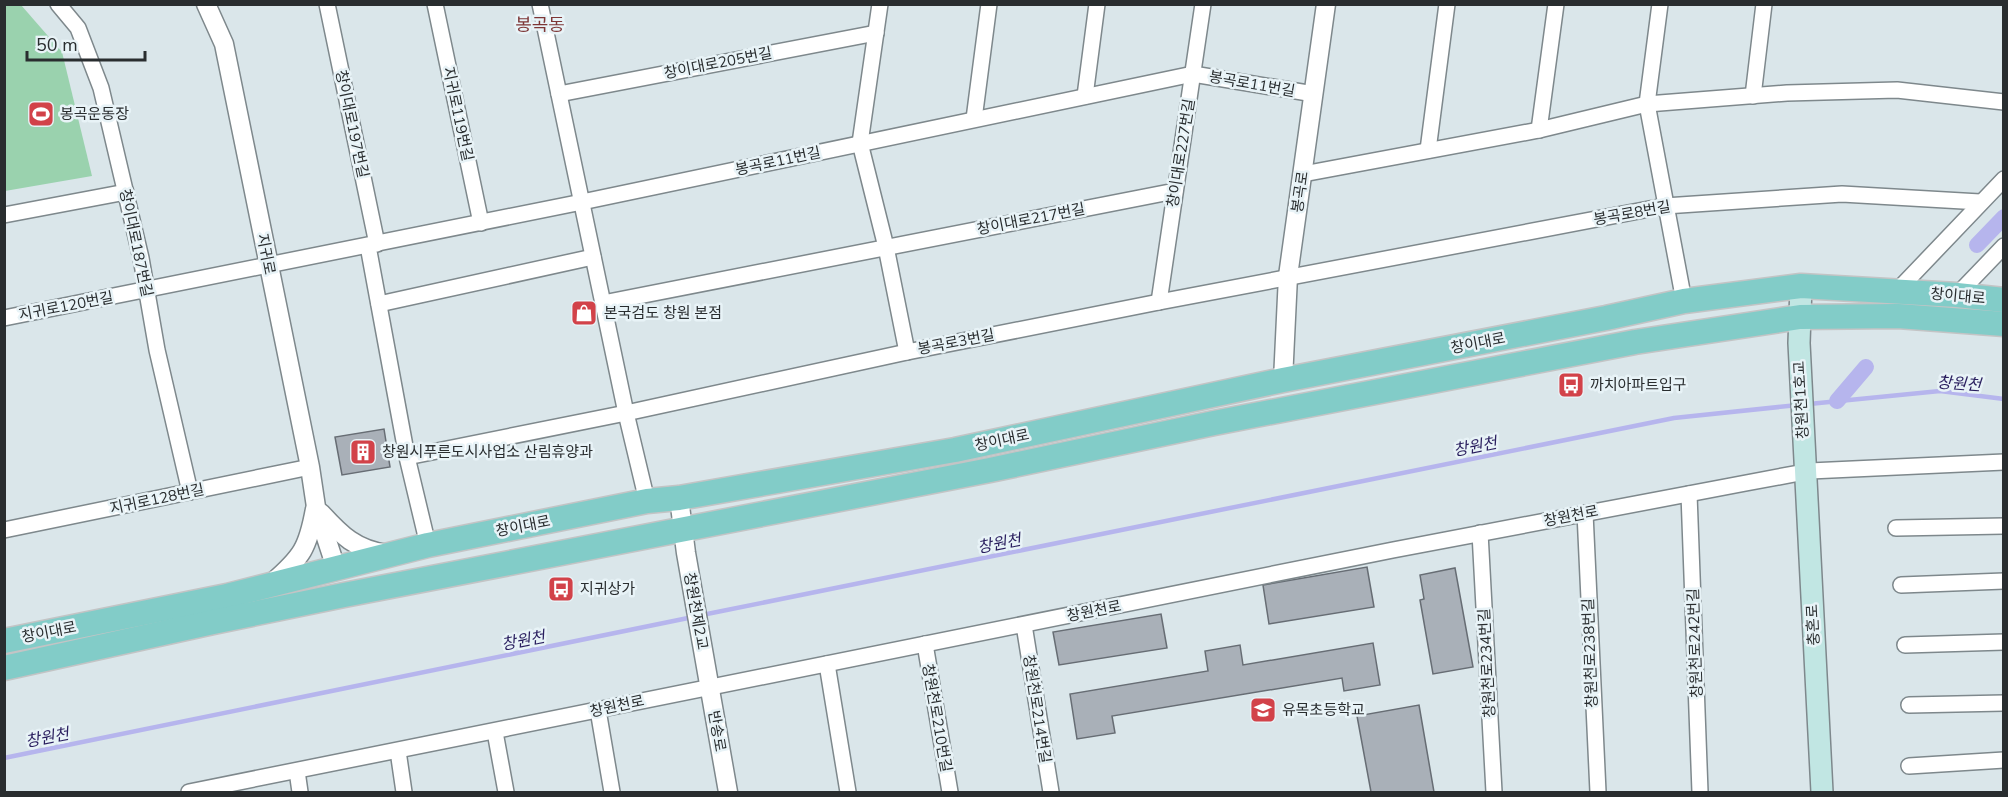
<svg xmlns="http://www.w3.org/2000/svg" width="2008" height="797" viewBox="0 0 2008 797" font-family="'Nunito Sans','Noto Sans KR',sans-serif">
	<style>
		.green { fill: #9ad2ae }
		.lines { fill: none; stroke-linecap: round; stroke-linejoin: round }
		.stream { stroke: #b6b5ed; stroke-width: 4.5 }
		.canal { stroke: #b6b5ed; stroke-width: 16 }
		.building { fill: #a9b0b8; stroke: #676d74; stroke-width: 1.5 }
		.minor-casing { stroke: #7e888c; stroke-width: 18 }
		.tertiary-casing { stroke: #7e888c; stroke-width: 21 }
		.secondary-casing { stroke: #7e888c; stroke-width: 24 }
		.primary-casing { stroke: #c3c4c5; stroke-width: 27 }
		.minor { stroke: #fff; stroke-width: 15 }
		.tertiary { stroke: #fff; stroke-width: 18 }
		.secondary { stroke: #c1e6e3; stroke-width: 21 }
		.primary { stroke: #82ccc8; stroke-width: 24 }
		.labels { text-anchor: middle; stroke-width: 5; stroke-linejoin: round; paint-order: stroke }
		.street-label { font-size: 15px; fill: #292d2f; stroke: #e8f3f7 }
		.poi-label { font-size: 15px; fill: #292d2f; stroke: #e8f3f7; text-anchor: start }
		.water-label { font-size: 16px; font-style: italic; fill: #291e5e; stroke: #e8f3f7 }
		.quarter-label { font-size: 18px; fill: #7e3737; stroke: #e8f3f7 }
	</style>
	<rect width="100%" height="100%" fill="#dae6ea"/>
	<polygon class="green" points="5,4 21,5 62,52 92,176 5,191"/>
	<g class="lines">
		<g class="stream">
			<polyline points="1809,404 1940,391 2004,399"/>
			<polyline points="702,615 1674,418 1798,405"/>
			<polyline points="4,758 693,617"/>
		</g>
		<g class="canal">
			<polyline points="1977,245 2004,217"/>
			<polyline points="1837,401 1866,367"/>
		</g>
	</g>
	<g class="building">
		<polygon points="384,429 390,467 342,475 335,437"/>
		<polygon points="1367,567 1374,607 1269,624 1263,585"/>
		<polygon points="1455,568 1473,667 1433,674 1420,600 1424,599 1420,575"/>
		<polygon points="1161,614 1167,648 1059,665 1053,632"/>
		<polygon points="1373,643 1380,685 1344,691 1342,678 1112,716 1115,733 1077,739 1070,694 1208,671 1205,651 1240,645 1243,665"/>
		<polygon points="1419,705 1434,792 1371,792 1357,716"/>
	</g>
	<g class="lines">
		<defs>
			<g id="minor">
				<polyline points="58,4 78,28 101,88 141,258 157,350 190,492"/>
				<polyline points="327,4 377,244"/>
				<polyline points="435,4 481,223"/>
				<polyline points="540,4 626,413 647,501"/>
				<polyline points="880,4 860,143 886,247 907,352"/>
				<polyline points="1660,4 1647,104 1684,301"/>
				<polyline points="559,94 876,33"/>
				<polyline points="1085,96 1097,4"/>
				<polyline points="1753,96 1764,4"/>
				<polyline points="974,119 989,4"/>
				<polyline points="1539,130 1556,4"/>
				<polyline points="1428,150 1447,4"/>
				<polyline points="1303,174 1539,130 1647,104 1787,93 1897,90 2004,102"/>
				<polyline points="4,215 126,192"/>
				<polyline points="368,246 407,457 428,545"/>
				<polyline points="1897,291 2004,179"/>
				<polyline points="1957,295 2004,246"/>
				<polyline points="1159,302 1203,4"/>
				<polyline points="603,303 1175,191"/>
				<polyline points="379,304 593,257"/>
				<polyline points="4,318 582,202 1193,74 1314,94"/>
				<polyline points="407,457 626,413 907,352 1159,302 1665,206 1842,194 1980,202"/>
				<polyline points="1689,494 1700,792"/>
				<polyline points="1585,513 1598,792"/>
				<polyline points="1896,528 2004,526"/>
				<polyline points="4,530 310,467"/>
				<polyline points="1480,533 1494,792"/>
				<polyline points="1901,585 2004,581"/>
				<polyline points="1024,625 1051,792"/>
				<polyline points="925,644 950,792"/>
				<polyline points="1905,645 2004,642"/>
				<polyline points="827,664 848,792"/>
				<polyline points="1909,705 2004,703"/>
				<polyline points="598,710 612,792"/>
				<polyline points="495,732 506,792"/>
				<polyline points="398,751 404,792"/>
				<polyline points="1909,766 2004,760"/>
				<polyline points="297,771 300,792"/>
				<polyline points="189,792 1393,550 1746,483 1810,471 2004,462"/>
			</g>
			<g id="tertiary">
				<polyline points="206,4 224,44 310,467 316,507 336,568"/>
				<polyline points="1283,380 1288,276 1326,4"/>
				<polyline points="679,498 686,553 728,792"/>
				<path d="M321,513C341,535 356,550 387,554"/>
				<path d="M272,583C302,557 308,548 315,509"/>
			</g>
			<polyline id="secondary" points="1801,286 1799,343 1822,792"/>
			<g id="primary">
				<polyline points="4,641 227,596 428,545 647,501 679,498 955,450 1283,380 1606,318 1684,301 1801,286 1957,295 2004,300"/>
				<polyline points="4,668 213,622 344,595 990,470 1214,423 1635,342 1800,317 1898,316 2004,324"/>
			</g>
		</defs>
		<use href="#minor" class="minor-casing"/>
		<use href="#tertiary" class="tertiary-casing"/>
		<use href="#secondary" class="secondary-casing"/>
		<use href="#primary" class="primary-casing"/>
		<use href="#minor" class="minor"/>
		<use href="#tertiary" class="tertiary"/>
		<use href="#secondary" class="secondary"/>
		<use href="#primary" class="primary"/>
	</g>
	<defs>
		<symbol id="stadium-square" viewBox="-11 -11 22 22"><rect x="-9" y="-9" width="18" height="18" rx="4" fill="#d24249" stroke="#e8f3f7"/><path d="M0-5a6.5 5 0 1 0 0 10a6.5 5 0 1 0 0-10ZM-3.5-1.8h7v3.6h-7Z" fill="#fff"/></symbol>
		<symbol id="shop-square" viewBox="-11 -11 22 22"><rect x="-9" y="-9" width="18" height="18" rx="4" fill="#d24249" stroke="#e8f3f7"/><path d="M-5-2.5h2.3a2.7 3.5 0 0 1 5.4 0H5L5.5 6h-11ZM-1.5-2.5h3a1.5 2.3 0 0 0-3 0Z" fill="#fff"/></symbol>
		<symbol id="bus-square" viewBox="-11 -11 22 22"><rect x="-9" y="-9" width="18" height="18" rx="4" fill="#d24249" stroke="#e8f3f7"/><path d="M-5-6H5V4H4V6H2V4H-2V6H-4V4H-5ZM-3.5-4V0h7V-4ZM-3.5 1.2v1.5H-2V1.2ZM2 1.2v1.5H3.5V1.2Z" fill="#fff"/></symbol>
		<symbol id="building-square" viewBox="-11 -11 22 22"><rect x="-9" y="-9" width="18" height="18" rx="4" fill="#d24249" stroke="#e8f3f7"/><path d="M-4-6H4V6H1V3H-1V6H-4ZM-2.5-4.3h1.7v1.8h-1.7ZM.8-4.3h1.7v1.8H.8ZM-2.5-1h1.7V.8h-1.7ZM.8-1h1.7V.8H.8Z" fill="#fff"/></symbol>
		<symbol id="school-square" viewBox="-11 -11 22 22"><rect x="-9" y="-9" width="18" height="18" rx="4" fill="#d24249" stroke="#e8f3f7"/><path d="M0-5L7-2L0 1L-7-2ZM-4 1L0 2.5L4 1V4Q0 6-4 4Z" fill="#fff"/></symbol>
	</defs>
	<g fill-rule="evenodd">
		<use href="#stadium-square" x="26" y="99" width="30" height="30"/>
		<use href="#shop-square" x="569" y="298" width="30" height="30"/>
		<use href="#bus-square" x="1556" y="370" width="30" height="30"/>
		<use href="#building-square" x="348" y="437" width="30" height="30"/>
		<use href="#bus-square" x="546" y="574" width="30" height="30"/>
		<use href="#school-square" x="1248" y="695" width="30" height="30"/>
	</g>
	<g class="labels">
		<g class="street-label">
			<text transform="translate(718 63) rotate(-11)" y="5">창이대로205번길</text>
			<text transform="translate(1252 84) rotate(10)" y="5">봉곡로11번길</text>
			<text transform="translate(458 114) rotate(78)" y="5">지귀로119번길</text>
			<text transform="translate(352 124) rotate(78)" y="5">창이대로197번길</text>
			<text transform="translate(1181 153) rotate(-81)" y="5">창이대로227번길</text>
			<text transform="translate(778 161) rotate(-12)" y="5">봉곡로11번길</text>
			<text transform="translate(1300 192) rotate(-82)" y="5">봉곡로</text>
			<text transform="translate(1632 213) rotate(-10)" y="5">봉곡로8번길</text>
			<text transform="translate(1031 219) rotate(-11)" y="5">창이대로217번길</text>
			<text transform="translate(136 243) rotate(78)" y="5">창이대로187번길</text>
			<text transform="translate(266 254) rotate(79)" y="5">지귀로</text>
			<text transform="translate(1958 296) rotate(5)" y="5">창이대로</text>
			<text transform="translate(66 306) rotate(-11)" y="5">지귀로120번길</text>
			<text transform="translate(956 342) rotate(-11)" y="5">봉곡로3번길</text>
			<text transform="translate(1478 343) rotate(-11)" y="5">창이대로</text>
			<text transform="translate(1801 400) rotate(-93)" y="5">창원천1호교</text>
			<text transform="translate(1002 440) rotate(-12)" y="5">창이대로</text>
			<text transform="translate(157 499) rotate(-12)" y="5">지귀로128번길</text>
			<text transform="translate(1571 516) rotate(-11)" y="5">창원천로</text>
			<text transform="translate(523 526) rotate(-11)" y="5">창이대로</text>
			<text transform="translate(696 611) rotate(80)" y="5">창원천제2교</text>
			<text transform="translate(1094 611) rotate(-11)" y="5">창원천로</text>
			<text transform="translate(1813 625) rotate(-93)" y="5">충혼로</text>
			<text transform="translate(49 632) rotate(-11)" y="5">창이대로</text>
			<text transform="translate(1695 643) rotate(-92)" y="5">창원천로242번길</text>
			<text transform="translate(1590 653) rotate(-92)" y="5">창원천로238번길</text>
			<text transform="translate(1487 663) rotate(-93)" y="5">창원천로234번길</text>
			<text transform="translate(617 706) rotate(-12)" y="5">창원천로</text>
			<text transform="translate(1037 709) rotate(81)" y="5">창원천로214번길</text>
			<text transform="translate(937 718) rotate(80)" y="5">창원천로210번길</text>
			<text transform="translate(717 731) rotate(80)" y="5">반송로</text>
		</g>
		<g class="poi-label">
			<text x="60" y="119">봉곡운동장</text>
			<text x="604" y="318">본국검도 창원 본점</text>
			<text x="1590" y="390">까치아파트입구</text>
			<text x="382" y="457">창원시푸른도시사업소 산림휴양과</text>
			<text x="580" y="594">지귀상가</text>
			<text x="1282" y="715">유목초등학교</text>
		</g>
		<g class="water-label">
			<text transform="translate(1959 383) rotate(4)" y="6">창원천</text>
			<text transform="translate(1475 446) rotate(-11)" y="6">창원천</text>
			<text transform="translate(999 543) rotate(-11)" y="6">창원천</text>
			<text transform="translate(523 640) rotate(-11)" y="6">창원천</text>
			<text transform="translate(47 737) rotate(-11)" y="6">창원천</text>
		</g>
		<g class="quarter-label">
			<text x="540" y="31">봉곡동</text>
		</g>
	</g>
	<rect width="2008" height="797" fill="none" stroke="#292d2f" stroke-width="12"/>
	<path d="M27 51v9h118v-9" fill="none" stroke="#292d2f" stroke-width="3"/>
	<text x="36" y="51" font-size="18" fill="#292d2f" stroke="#e8f3f7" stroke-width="4.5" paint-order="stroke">50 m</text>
</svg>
